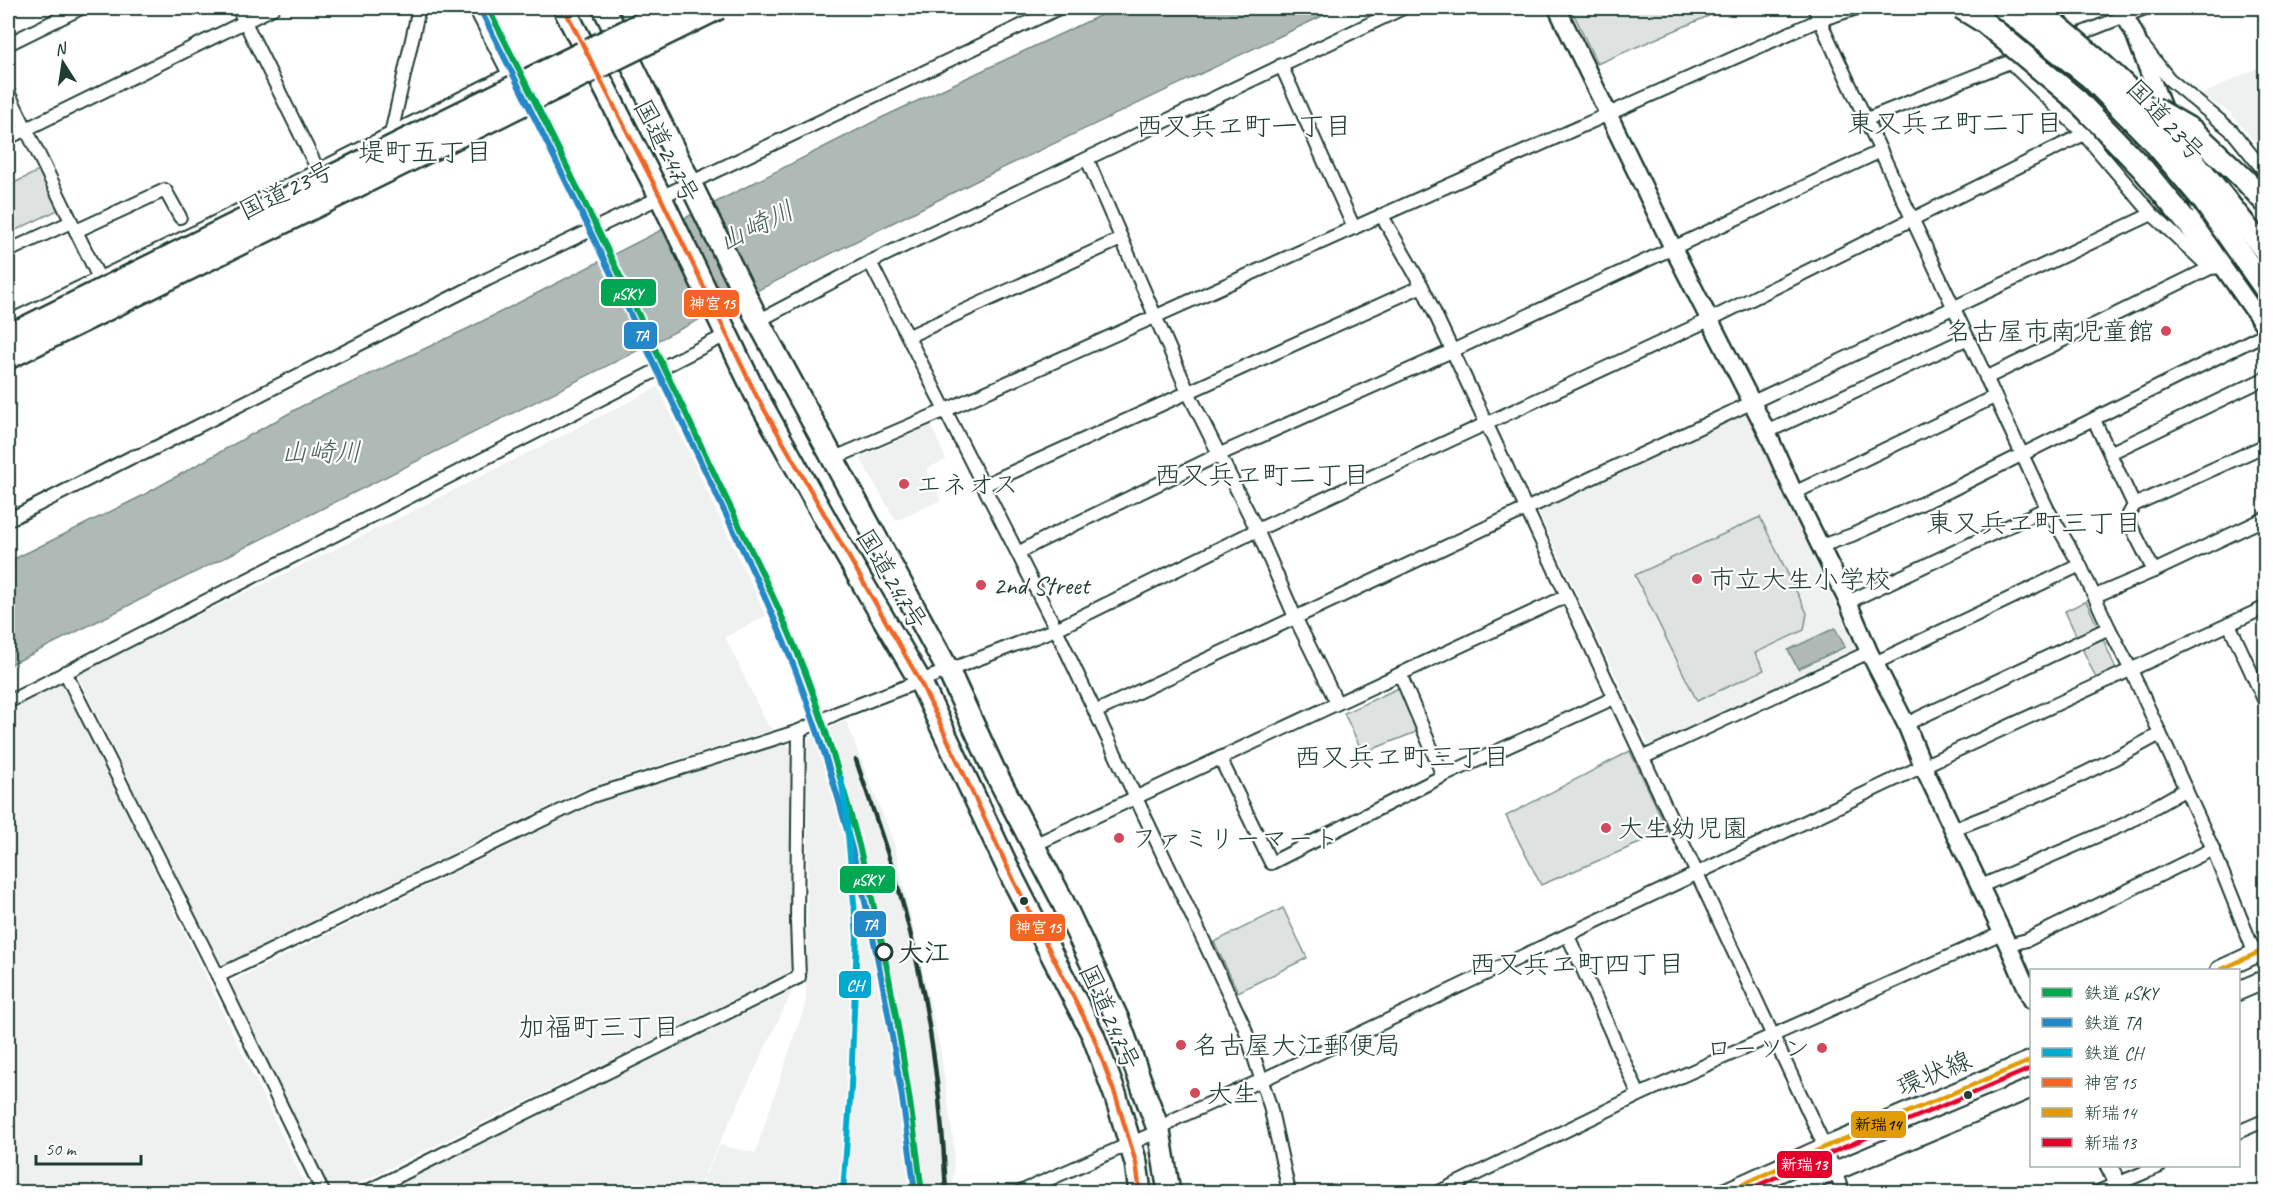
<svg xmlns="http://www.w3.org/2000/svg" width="2273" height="1200" viewBox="0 0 2273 1200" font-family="Caveat,'Klee One',sans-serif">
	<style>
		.built { fill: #eef1f0 }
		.green { fill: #dee3e2; stroke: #7e908b; stroke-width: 1.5 }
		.water { fill: #afbab7; stroke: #758883; stroke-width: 1.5 }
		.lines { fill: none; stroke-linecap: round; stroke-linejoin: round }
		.street-casing { stroke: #1f3d34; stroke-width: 16 }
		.secondary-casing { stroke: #1f3d34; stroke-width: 21 }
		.primary-casing { stroke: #1f3d34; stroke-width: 22 }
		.highway-casing { stroke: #1f3d34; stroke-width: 26 }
		.street { stroke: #fff; stroke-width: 12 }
		.secondary { stroke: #fff; stroke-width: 16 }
		.primary { stroke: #fff; stroke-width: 18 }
		.highway { stroke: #fff; stroke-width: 21 }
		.rail { stroke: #1f3d34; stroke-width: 4.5 }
		.highway-bridge-casing { stroke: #1f3d34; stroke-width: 26; stroke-linecap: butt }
		.highway-bridge { stroke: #fff; stroke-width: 21 }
		.bus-1-casing { stroke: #fff; stroke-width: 9 }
		.bus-2-casing { stroke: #fff; stroke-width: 9 }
		.bus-3-casing { stroke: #fff; stroke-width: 9 }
		.bus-1 { stroke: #f26522; stroke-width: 4.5 }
		.bus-2 { stroke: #e19c05; stroke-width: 4.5 }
		.bus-3 { stroke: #e4002b; stroke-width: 4.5 }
		.rail-1-casing { stroke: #fff; stroke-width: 10 }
		.rail-2-casing { stroke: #fff; stroke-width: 10 }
		.rail-3-casing { stroke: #fff; stroke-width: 10 }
		.rail-1 { stroke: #00a651; stroke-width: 6 }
		.rail-2 { stroke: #2388c8; stroke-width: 6 }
		.rail-3 { stroke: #00a9ce; stroke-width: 6 }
		.poi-dot { fill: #d1495b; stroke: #fff; stroke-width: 2 }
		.bus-dot { fill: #1f3d34; stroke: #fff; stroke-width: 2 }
		.stop-dot { fill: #fff; stroke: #1f3d34; stroke-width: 3 }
		.labels { text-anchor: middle; stroke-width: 4.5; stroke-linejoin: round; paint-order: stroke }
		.street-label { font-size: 26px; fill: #1f3d34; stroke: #fff }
		.poi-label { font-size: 26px; fill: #1f3d34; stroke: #fff; text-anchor: start }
		.stop-label { font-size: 26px; font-weight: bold; fill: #1f3d34; stroke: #fff; text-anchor: start }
		.neighbourhood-label { font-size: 27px; fill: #1f3d34; stroke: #fff }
		.water-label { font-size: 27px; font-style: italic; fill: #4a625b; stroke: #fff }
		.line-badge { stroke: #fff; stroke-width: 2 }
		.badge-label { font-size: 16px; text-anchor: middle; font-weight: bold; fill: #fff }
		.pale-badge-label { font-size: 16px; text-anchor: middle; font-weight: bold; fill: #111 }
	</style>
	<rect width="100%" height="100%" fill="#fff"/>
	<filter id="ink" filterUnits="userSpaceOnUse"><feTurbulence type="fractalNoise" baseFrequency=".0167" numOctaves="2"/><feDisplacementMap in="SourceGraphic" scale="12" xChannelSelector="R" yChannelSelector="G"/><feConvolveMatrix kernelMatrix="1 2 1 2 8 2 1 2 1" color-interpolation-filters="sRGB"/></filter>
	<g filter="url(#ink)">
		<g class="built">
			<polygon points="2265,64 2265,154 2231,113 2201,95"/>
			<polygon points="658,387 766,616 725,637 767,724 774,729 586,788 225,964 218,961 77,674 389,523"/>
			<polygon points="1742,414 1747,415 1855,646 1854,652 1656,745 1648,744 1539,513 1542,508"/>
			<polygon points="931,425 946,460 926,469 941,500 896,521 860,458"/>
			<polygon points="61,681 68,690 309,1192 8,1192 8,708"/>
			<polygon points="846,721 894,843 940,1048 954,1146 953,1192 697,1192 720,1145 755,1153 806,1002 808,868 807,744 813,735"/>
			<polygon points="785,744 790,747 791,886 791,968 787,974 340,1192 332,1192 231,987 233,981 594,804"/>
			<polygon points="793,990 696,1192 377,1192"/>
		</g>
		<g class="green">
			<polygon points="1571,8 1727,8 1597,64"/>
			<polygon points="40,170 58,210 16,230 8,212 8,186"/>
			<polygon points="1760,517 1807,613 1804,630 1755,653 1764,670 1697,701 1635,575"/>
			<polygon points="2086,601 2097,625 2095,631 2078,639 2065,611"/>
			<polygon points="2103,639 2116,669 2096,678 2082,648"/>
			<polygon points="1403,686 1421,730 1363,753 1344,713"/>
			<polygon points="1630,751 1668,831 1541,885 1506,816"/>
			<polygon points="1283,908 1307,958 1238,992 1214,942"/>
		</g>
		<g class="water">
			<polygon points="1116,8 1339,8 990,174 8,666 8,562 140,497 302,406 469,328 881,118"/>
			<polygon points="1835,628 1845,647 1798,669 1788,650"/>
		</g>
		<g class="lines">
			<defs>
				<g id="street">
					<polyline points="238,8 318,170"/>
					<polyline points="1814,8 2047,508 2080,565 2109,628 2131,670 2213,849 2255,954"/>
					<polyline points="8,44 81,8"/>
					<polyline points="2143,46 2169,79 2232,131 2266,173"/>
					<polyline points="2010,62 2084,134 2152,214 2210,268 2223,267"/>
					<polyline points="1281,65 1354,228"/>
					<polyline points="8,92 99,278"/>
					<polyline points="1867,119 2145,8"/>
					<polyline points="391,134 419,8"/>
					<polyline points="8,138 273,8"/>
					<polyline points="1087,159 1189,394 1257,530 1295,617 1337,703"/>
					<polyline points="1382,216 1422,286 1825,1147 1843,1192"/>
					<polyline points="76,231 165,190 180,217"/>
					<polyline points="8,251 71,222"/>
					<polyline points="870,262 1056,629 1244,1026 1270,1106 1289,1192"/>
					<polyline points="758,321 870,262 1403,8"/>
					<polyline points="8,322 202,229 509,74 475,8"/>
					<polyline points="909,336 1121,239"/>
					<polyline points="1986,378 2210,268"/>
					<polyline points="2094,420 2134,505 2127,518 2154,571"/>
					<polyline points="1767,432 1968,338"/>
					<polyline points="2110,453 2266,378"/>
					<polyline points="832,459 946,410 1819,20 1857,8"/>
					<polyline points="984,485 1422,286"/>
					<polyline points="1794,493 1994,397"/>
					<polyline points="2134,505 2266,445"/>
					<polyline points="8,520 132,457 143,454 488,279 1059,8"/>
					<polyline points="1821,546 1852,535 1949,491 2266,333"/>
					<polyline points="1018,553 1040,541 1218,455 1452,351 1881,151"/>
					<polyline points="2095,596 2154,571 2266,518"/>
					<polyline points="1848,602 2047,508"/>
					<polyline points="2229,624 2266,704"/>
					<polyline points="1875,663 2080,565"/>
					<polyline points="65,672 218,976 323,1192"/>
					<polyline points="1400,674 1443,776"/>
					<polyline points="8,702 726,335"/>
					<polyline points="1095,712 2152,214"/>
					<polyline points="1906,724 2109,628"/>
					<polyline points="1644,757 1869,652"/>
					<polyline points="1220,758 1271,863 1443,776 1614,698"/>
					<path d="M1954,829C2024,803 2094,771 2160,734"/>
					<polyline points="1034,845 1567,596"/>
					<polyline points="1981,886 2125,824 2186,789"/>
					<polyline points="1568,936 1639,1095"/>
					<polyline points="2008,945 2027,940 2213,849"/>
					<polyline points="218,976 592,796 799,731"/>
					<polyline points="2238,1132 2266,1120"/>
					<polyline points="366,1192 799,977 797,922 799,731 837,713 1056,629 1257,530 1709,320 2084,134"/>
					<polyline points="1020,1192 1159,1131 1175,1119 1262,1080 1923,766 2266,607"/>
					<polyline points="1439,1192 1639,1095 2002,933"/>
					<polyline points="2098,1192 2160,1166"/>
				</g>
				<g id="secondary">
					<polyline points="1557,8 1673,248 1767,432 1794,493 1848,602 1869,652 1906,724 1923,766 2008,945 2032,1000"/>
					<polyline points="2121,8 2135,35 2167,120"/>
					<polyline points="2197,200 2223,267 2266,328"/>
					<polyline points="2109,1166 2122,1192"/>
				</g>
				<g id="primary">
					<polyline points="2220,970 2266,949"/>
					<polyline points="2238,991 2266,979"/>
					<polyline points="1726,1192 1825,1147 2032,1060"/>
					<polyline points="1785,1192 2032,1088"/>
				</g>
				<g id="highway">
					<polyline points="564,8 661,198 756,395 827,522 920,681 1014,881 1093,1035 1116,1097 1136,1163 1140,1192"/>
					<polyline points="604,8 758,321 949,672 993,768 1061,898 1119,1022 1144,1091 1159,1131 1169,1192"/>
					<polyline points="2077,100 2143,169 2219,261"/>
				</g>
			</defs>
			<use href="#street" class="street-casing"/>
			<use href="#secondary" class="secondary-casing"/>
			<use href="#primary" class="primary-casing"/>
			<use href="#highway" class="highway-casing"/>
			<use href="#street" class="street"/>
			<use href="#secondary" class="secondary"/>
			<use href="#primary" class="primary"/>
			<use href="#highway" class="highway"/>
			<path class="rail" d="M856,760C873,811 892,861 905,912C929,1004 942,1098 946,1192"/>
			<defs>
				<g id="highway-bridge">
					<polyline points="1961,8 1984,22 2077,100"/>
					<polyline points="2004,8 2090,77 2153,141 2203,200 2266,290"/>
					<path d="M2035,8C2070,36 2105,65 2137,98C2184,146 2225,199 2266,252"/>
					<polyline points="2154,108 2192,130 2245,180 2266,203"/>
					<polyline points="8,336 673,8"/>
					<polyline points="8,358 719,8"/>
				</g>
			</defs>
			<use href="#highway-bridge" class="highway-bridge-casing"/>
			<use href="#highway-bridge" class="highway-bridge"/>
			<defs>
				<polyline id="bus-1" points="564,8 661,198 756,395 920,681 1014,881 1093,1035 1116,1097 1136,1163 1140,1192"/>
				<g id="bus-2">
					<polyline points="2220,970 2266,949"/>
					<polyline points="1726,1192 1825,1147 2032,1060"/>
				</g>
				<polyline id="bus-3" points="1743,1192 1828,1154 2032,1068"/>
			</defs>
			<use href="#bus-1" class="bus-1-casing"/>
			<use href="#bus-2" class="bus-2-casing"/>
			<use href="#bus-3" class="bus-3-casing"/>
			<use href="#bus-1" class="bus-1"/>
			<use href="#bus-2" class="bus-2"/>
			<use href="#bus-3" class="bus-3"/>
			<defs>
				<path id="rail-1" d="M488,8C563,156 635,306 706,456C743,535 784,612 813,694C870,856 902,1023 922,1192"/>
				<path id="rail-2" d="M481,11C556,159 628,308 699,458C736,537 776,614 805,696C863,857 894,1024 915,1192"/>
				<polyline id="rail-3" points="841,778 846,811 857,937 851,1087 843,1192"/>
			</defs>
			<use href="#rail-1" class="rail-1-casing"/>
			<use href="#rail-2" class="rail-2-casing"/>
			<use href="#rail-3" class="rail-3-casing"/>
			<use href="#rail-1" class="rail-1"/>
			<use href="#rail-2" class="rail-2"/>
			<use href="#rail-3" class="rail-3"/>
		</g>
	</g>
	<g class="poi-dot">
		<circle cx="2166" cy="331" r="6"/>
		<circle cx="904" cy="484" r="6"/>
		<circle cx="1697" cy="579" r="6"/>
		<circle cx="981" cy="585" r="6"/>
		<circle cx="1606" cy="828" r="6"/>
		<circle cx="1119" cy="838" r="6"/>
		<circle cx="1181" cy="1045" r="6"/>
		<circle cx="1822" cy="1048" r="6"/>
		<circle cx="1195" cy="1093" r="6"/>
	</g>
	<g class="bus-dot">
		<circle cx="1024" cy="901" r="5"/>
		<circle cx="1968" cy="1095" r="5"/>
	</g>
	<circle class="stop-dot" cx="884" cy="952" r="8"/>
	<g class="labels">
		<g class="street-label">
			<text transform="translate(2166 120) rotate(47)" y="9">国道23号</text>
			<text transform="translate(667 151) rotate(63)" y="9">国道247号</text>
			<text transform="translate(286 190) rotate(-26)" y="9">国道23号</text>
			<text transform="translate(892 579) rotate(59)" y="9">国道247号</text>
			<text transform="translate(1110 1017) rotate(66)" y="9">国道247号</text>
			<text transform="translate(1934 1073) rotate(-23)" y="9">環状線</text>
		</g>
		<g class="poi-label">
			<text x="2154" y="340" text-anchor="end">名古屋市南児童館</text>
			<text x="916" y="493">エネオス</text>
			<text x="1709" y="588">市立大生小学校</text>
			<text x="993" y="594">2nd Street</text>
			<text x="1618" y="837">大生幼児園</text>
			<text x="1131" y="847">ファミリーマート</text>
			<text x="1193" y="1054">名古屋大江郵便局</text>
			<text x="1810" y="1057" text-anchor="end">ローソン</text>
			<text x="1207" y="1102">大生</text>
		</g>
		<g class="stop-label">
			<text x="898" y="961">大江</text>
		</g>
		<g class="neighbourhood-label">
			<text x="1955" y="132">東又兵ヱ町二丁目</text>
			<text x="1244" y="135">西又兵ヱ町一丁目</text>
			<text x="425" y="161">堤町五丁目</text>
			<text x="1262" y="484">西又兵ヱ町二丁目</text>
			<text x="2034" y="532">東又兵ヱ町三丁目</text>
			<text x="1402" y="766">西又兵ヱ町三丁目</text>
			<text x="1577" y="973">西又兵ヱ町四丁目</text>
			<text x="599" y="1036">加福町三丁目</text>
		</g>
		<g class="water-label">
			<text transform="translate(756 226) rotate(-26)" y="9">山崎川</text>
			<text x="321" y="461">山崎川</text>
		</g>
	</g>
	<g class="line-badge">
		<rect x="600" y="278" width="57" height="29" rx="6" fill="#00a651"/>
		<rect x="683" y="289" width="57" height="29" rx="6" fill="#f26522"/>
		<rect x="623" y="321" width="35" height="29" rx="6" fill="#2388c8"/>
		<rect x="839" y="865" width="57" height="29" rx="6" fill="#00a651"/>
		<rect x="853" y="910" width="34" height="28" rx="6" fill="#2388c8"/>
		<rect x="1009" y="913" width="57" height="29" rx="6" fill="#f26522"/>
		<rect x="838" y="970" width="34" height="29" rx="6" fill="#00a9ce"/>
		<rect x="1850" y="1110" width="57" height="29" rx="6" fill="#e19c05"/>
		<rect x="1776" y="1150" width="57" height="29" rx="6" fill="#e4002b"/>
	</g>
	<g class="badge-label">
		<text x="628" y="299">μSKY</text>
		<text x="712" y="309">神宮15</text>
		<text x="641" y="341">TA</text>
		<text x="868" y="885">μSKY</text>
		<text x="870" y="930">TA</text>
		<text x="1038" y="933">神宮15</text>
		<text x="855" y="991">CH</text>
		<text x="1804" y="1170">新瑞13</text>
	</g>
	<g class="pale-badge-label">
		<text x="1878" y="1130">新瑞14</text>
	</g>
	<rect width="2273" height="1200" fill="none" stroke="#fff" stroke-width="30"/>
	<rect x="15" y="15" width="2243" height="1170" fill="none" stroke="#1f3d34" stroke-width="2" filter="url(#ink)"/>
	<rect x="2030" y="969" width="210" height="198" fill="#ffffff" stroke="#a5b1ae" stroke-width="1.5"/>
	<rect x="2042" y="988" width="30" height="9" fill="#00a651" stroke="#a5b1ae" stroke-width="1.5"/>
	<text x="2084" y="999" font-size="18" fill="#1f3d34">鉄道 μSKY</text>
	<rect x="2042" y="1018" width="30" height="9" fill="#2388c8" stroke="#a5b1ae" stroke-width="1.5"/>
	<text x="2084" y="1029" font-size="18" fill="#1f3d34">鉄道 TA</text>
	<rect x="2042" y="1048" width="30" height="9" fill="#00a9ce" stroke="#a5b1ae" stroke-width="1.5"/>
	<text x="2084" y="1059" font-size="18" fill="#1f3d34">鉄道 CH</text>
	<rect x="2042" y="1078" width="30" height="9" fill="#f26522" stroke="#a5b1ae" stroke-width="1.5"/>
	<text x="2084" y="1089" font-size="18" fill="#1f3d34">神宮15</text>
	<rect x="2042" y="1108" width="30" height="9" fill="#e19c05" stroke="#a5b1ae" stroke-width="1.5"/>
	<text x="2084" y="1119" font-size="18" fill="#1f3d34">新瑞14</text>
	<rect x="2042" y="1138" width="30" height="9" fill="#e4002b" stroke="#a5b1ae" stroke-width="1.5"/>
	<text x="2084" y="1149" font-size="18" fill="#1f3d34">新瑞13</text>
	<g transform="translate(63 63) rotate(348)" stroke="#ffffff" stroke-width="4.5" paint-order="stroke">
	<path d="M0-4.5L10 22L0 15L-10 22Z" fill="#1f3d34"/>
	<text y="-9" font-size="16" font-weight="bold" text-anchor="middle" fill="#1f3d34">N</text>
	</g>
	<path d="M36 1155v9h105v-9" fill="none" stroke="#1f3d34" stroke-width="3"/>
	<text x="45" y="1155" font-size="18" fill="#1f3d34" stroke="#ffffff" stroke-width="4.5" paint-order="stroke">50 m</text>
</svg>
